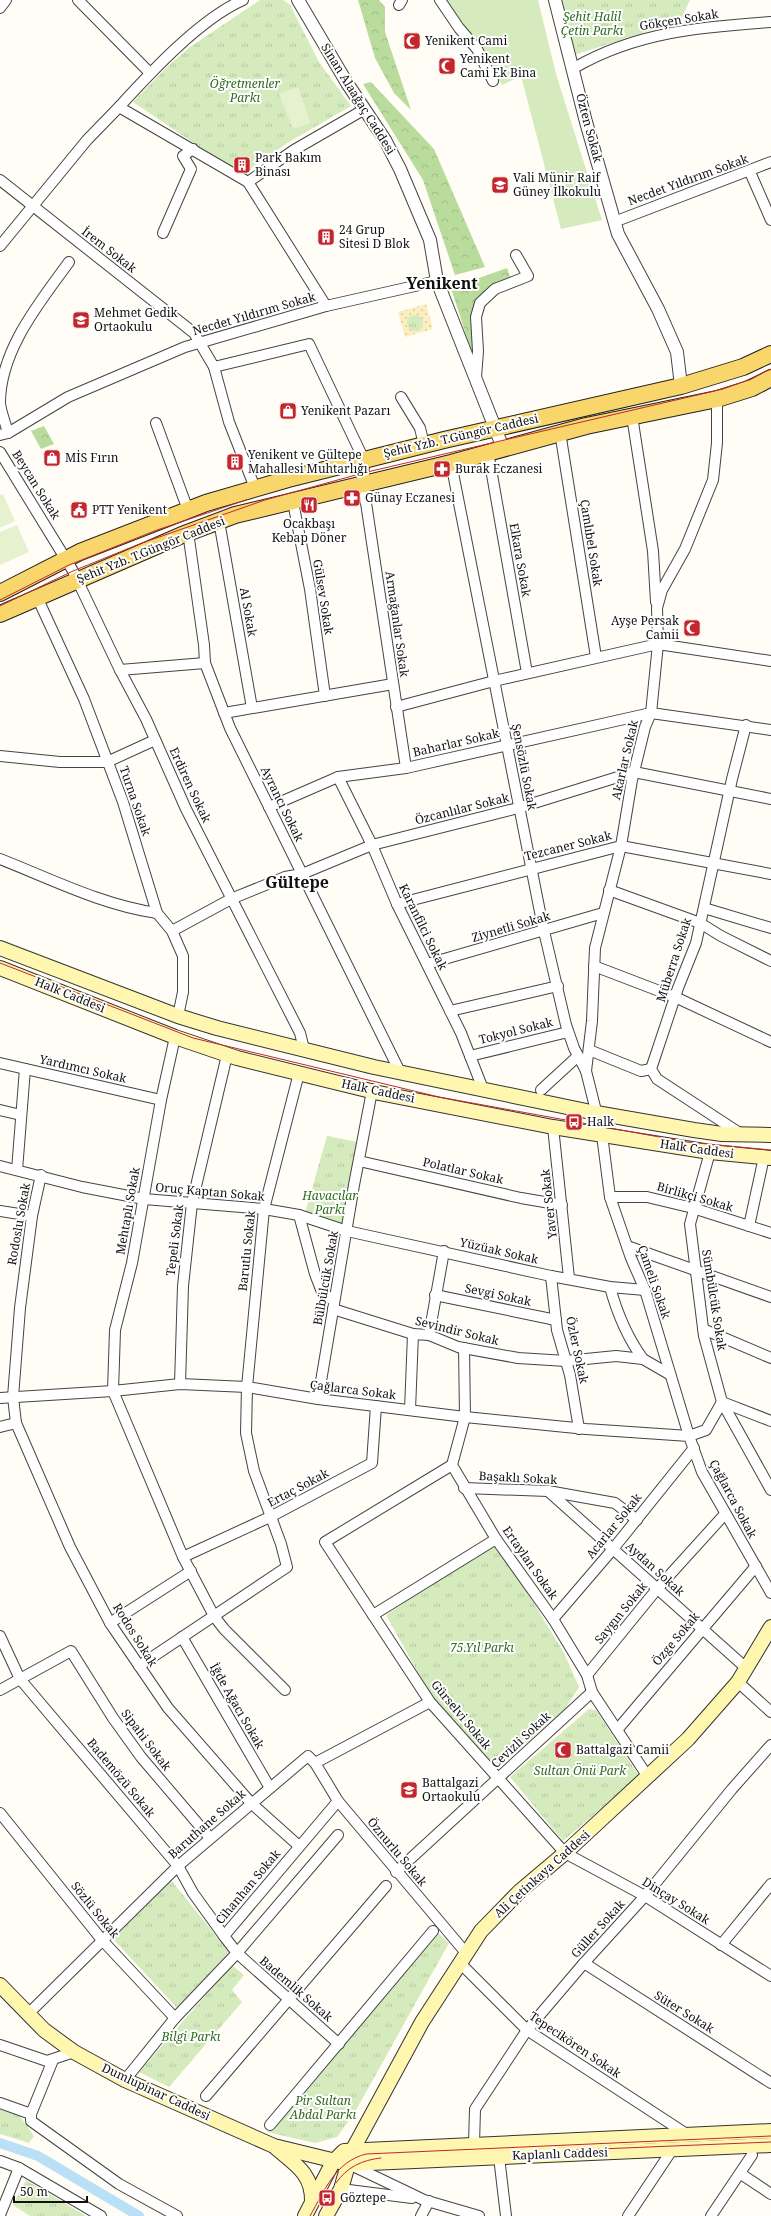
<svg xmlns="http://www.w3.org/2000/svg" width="771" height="2216" viewBox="0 0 771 2216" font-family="'Noto Serif',serif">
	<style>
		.grass { fill: #d5ebbd }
		.forest { fill: url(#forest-crowns) }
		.sand { fill: url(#sand-dots) }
		.park { fill: url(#park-tufts) }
		.pitch { fill: #e6f2cf }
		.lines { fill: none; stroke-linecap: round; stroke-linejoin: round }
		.canal { stroke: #b9e0f7; stroke-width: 10 }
		.minor-casing { stroke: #444; stroke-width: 12 }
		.tertiary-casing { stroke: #444; stroke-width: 14 }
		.secondary-casing { stroke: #333; stroke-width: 16 }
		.primary-casing { stroke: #222; stroke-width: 18 }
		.minor { stroke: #fff; stroke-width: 10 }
		.tertiary { stroke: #fff; stroke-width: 12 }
		.secondary { stroke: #fff6b0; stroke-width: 14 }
		.primary { stroke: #f9d66b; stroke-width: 16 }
		.tram { stroke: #c4262e; stroke-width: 1 }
		.labels { text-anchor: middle; stroke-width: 4; stroke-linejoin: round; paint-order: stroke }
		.park-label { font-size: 12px; font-style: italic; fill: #2f6b1f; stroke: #fff }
		.street-label { font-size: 12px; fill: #111; stroke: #fff }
		.poi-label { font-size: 12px; fill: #111; stroke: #fff; text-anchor: start }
		.district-label { font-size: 16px; font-weight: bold; fill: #111; stroke: #fff }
	</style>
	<defs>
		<pattern id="forest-crowns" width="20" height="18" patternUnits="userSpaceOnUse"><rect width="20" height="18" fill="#b9dc9c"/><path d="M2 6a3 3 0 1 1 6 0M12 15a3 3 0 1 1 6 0" fill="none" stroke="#9ebc85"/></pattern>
		<pattern id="sand-dots" width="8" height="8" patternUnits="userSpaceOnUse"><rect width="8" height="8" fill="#fbeec1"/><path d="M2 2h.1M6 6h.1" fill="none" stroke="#d6cba5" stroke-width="1.8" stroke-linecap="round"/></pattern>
		<pattern id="park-tufts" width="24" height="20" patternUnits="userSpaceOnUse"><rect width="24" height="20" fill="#d5ebbd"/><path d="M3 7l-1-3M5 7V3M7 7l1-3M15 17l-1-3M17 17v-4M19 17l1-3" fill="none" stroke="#b6c8a1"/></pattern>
	</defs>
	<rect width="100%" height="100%" fill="#fffdf5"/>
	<polygon class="grass" points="445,0 538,0 556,74 602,220 561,229 521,76 502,85 475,41"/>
	<g class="forest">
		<polygon points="358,0 379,0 385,7 385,32 411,110 394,93 375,58"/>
		<polygon points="371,82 434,149 485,267 455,275 423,180 363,84"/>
		<polygon points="507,268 511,279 478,298 473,328 475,363 451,288"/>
		<polygon points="44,426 54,444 41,449 31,431"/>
	</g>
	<polygon class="sand" points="426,304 433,329 405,337 398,312"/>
	<g class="park">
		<polygon points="260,0 283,0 290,5 319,62 351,106 289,142 241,175 133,102 167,67 190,47"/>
		<polygon points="561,0 690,0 680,21 574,55"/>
		<circle cx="415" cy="323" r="8"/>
		<polygon points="327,1136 362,1143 347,1231 304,1217"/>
		<polygon points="496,1541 564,1653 579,1687 565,1709 496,1770 430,1694 386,1615"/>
		<polygon points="589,1709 596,1710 639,1776 563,1841 510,1777"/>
		<polygon points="171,1880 229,1952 179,2010 113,1939"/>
		<polygon points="436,1931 449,1943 355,2112 337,2137 315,2143 267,2132"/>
		<polygon points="232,1965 244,1975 232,1990 242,2002 169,2087 139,2072"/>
		<polygon points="0,2109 19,2115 34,2136 29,2143 0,2134"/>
		<polygon points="26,2180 86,2216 30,2216 13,2205"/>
	</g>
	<g class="pitch">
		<polygon points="298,87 311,123 293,129 279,94"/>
		<polygon points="3,494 15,521 0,528 0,495"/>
		<polygon points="17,525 29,552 0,565 0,532"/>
	</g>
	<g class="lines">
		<polyline class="canal" points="0,2143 38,2156 139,2216"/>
		<defs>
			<g id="minor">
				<polyline points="78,0 150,73"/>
				<polyline points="440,0 459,28 477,49 493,81"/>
				<polyline points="399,5 402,0"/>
				<polyline points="0,8 6,0"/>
				<path d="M574,68C636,32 700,27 771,22"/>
				<path d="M119,107C151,72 200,19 243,0"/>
				<polyline points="750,172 771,220"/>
				<polyline points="0,180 194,333 214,367 229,422 255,488"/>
				<polyline points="248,182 326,306"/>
				<polyline points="614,222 771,162"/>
				<polyline points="163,233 191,169 183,156 193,149"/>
				<polyline points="0,246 87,140 119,107 248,182 294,150 365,109"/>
				<polyline points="214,367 309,344 364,460 363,483 406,768"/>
				<polyline points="476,377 478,351 476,317 480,303 495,289 528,276 516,255"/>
				<polyline points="401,397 420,428 424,445"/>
				<polyline points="717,399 717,443 713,480 685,549 662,590 657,608 658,644 651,713 645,727 632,780 621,846 595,948 592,1021 586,1071 602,1135 610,1197 631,1258 645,1290 689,1436 706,1430 722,1402 771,1421"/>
				<polyline points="632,416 653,551 656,602"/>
				<polyline points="156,423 188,510"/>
				<polyline points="560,432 596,657"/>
				<path d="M8,433C6,424 1,413 0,403C0,350 40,302 69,262"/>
				<polyline points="0,435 8,433 68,397 185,347 326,306 437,281"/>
				<polyline points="0,452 73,571 120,670 146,719 186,809 300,1033 304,1049"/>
				<polyline points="488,452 527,673"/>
				<polyline points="451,463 543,927 566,1025 574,1048 586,1071"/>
				<polyline points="293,502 310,589 325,696"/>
				<polyline points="219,521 252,708"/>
				<polyline points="188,532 204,645 205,663 230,728 400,1072"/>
				<polyline points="37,597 84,699 123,802 157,913 172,931 183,956 183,992 178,1016"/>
				<polyline points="120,670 205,663"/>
				<polyline points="396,707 494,681 658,644 771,661"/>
				<polyline points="224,713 393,684"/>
				<polyline points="0,756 60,762 107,762 155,740"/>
				<polyline points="338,777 372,845 397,904 461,1033 483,1089"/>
				<polyline points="269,807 338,777 406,768 651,713 771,730"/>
				<path d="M0,859C51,879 102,905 157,913"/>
				<polyline points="609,890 700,923 721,936 771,961"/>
				<polyline points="397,904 621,846 771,874"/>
				<polyline points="704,908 771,928"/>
				<polyline points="172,931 231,899 285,877 302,874 372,845 518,808 634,772 771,799"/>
				<polyline points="427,964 603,913"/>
				<polyline points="594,966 675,997 771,1042"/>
				<polyline points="450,1011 558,986"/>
				<polyline points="175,1037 161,1100 132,1263 115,1330 113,1391 183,1557 214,1616 224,1629 285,1690"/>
				<polyline points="589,1050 641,1071 651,1069"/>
				<polyline points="470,1056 568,1032"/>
				<polyline points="0,1063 161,1100"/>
				<polyline points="541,1090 578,1056"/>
				<polyline points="0,1110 21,1115"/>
				<polyline points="553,1127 569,1278"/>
				<polyline points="741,1134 657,1079 651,1069 678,988 696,943 732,779 746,725"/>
				<polyline points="710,1152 690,1224 704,1336 722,1402 771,1490"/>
				<polyline points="359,1161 521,1198 562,1205"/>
				<polyline points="0,1166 82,1187 144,1199 264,1209 299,1215 347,1231 551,1276 610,1287 645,1290"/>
				<polyline points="17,1170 25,1069"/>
				<polyline points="41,1175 32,1216 20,1308 13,1397 16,1423 70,1547 110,1623 168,1708 251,1803 299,1846"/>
				<polyline points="610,1197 647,1197 693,1208 771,1233"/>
				<polyline points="0,1211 32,1216"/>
				<polyline points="299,1215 315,1274 322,1292 334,1301"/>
				<polyline points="749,1226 764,1157"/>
				<polyline points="627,1246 771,1297"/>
				<polyline points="551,1276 557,1330 570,1375 579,1429"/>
				<path d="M610,1287C617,1313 627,1337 643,1359"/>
				<polyline points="435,1295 556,1320"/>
				<polyline points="333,1309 413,1334 429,1335 458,1347 518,1358 566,1361 616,1356 643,1359 669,1374"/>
				<polyline points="703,1329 771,1358"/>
				<polyline points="429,1335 444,1251"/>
				<polyline points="464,1348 465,1417 452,1465 496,1539 553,1619 587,1675 592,1692 648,1777"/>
				<polyline points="180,1384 183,1286 192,1203 227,1055"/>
				<polyline points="0,1398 113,1391 180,1384 247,1387 318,1399 465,1417 586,1429 689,1436 702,1472 771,1593"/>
				<polyline points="318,1399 354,1185 372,1091"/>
				<polyline points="410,1410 413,1334"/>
				<polyline points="0,1427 16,1423"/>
				<polyline points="452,1465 325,1542 430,1702 565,1853 645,1896 771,1976"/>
				<polyline points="464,1488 548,1491 615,1503 637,1520"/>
				<polyline points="548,1491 745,1667"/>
				<polyline points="183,1557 270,1517 372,1463 376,1406"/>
				<polyline points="373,1615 496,1539"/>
				<polyline points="553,1619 613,1549 694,1448"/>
				<polyline points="110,1623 191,1571"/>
				<polyline points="0,1636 20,1679 178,1866 193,1893 224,1936"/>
				<polyline points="182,1637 270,1788"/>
				<polyline points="139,1666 287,1567 281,1544 254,1471 246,1433 247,1387 264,1209 299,1073"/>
				<polyline points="587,1675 657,1589 725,1514"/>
				<polyline points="738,1682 771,1712"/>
				<polyline points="0,1690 71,1651 113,1718 141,1757 210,1838"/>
				<polyline points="617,1730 756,1566"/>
				<polyline points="315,1763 338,1801 466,1953"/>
				<polyline points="0,1813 102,1940 175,2018"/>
				<polyline points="338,1835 237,1953 339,2044"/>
				<polyline points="396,1872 592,1692"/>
				<polyline points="721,1945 771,1884"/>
				<polyline points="460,1963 527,2030 688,2135"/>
				<polyline points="584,1963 771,2083"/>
				<polyline points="28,2014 178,1866 308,1756 315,1763 430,1702"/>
				<polyline points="0,2045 47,2061 74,2052"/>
				<polyline points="53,2060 31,2114 31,2121 119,2184 177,2216"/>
				<polyline points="125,2080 175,2018 237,1953 224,1936 338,1801"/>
				<polyline points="206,2096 386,1886"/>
				<polyline points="0,2103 31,2114"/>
				<polyline points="270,2125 433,1931"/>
				<polyline points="474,2144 475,2109 527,2030 584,1963 645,1896 732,1789 771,1745"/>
				<polyline points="499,2157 506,2216"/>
				<polyline points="0,2161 19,2168 101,2216"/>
				<polyline points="351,2165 424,2200 479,2216"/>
				<polyline points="741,2174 771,2194"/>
				<polyline points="341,2189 412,2198"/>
				<polyline points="0,2215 19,2168"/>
				<polyline points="421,2216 429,2201"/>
				<polyline points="628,2216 672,2150"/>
				<polyline points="711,2216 752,2155"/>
			</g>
			<g id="tertiary">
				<polyline points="298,0 347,83 385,140 400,169 430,240 437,281 503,448"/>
				<polyline points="555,0 586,122 618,234 658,309 677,352 681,386"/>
			</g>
			<g id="secondary">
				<polyline points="0,948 178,1016 217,1028 374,1067 596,1113 694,1130 722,1134 771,1135"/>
				<polyline points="0,968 175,1037 237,1058 379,1093 553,1127 710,1152 771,1158"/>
				<polyline points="0,1985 44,2030 74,2052 125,2080 274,2146 348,2164 771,2145"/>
				<path d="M276,2148C295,2164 313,2174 312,2202"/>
				<polyline points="305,2216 333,2162 344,2151 771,2131"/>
				<polyline points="326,2216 341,2189 352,2151 422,2022 481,1931 520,1891 565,1853 688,1739 738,1682 771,1627"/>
			</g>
			<g id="primary">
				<polyline points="0,593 80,552 206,503 288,479 444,440 681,386 743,367 771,354"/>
				<polyline points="0,614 182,535 235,515 451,463 586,426 717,399 752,388 771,378"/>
			</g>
		</defs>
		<use href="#minor" class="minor-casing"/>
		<use href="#tertiary" class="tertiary-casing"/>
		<use href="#secondary" class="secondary-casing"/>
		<use href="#primary" class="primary-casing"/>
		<use href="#minor" class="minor"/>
		<use href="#tertiary" class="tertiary"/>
		<use href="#secondary" class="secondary"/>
		<use href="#primary" class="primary"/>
		<g class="tram">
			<polyline points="0,600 69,565 157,530 246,500"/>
			<polyline points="0,606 73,571 142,543 265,500 363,473 723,389 743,382 771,369"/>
			<polyline points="0,963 193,1038 439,1097 687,1142 771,1150"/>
			<polyline points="575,2150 771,2142"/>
			<path d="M336,2183C347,2167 362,2160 381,2158"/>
			<path d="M310,2216C325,2190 335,2162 366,2154L771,2136"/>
		</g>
	</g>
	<defs>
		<symbol id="mosque-square" viewBox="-11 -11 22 22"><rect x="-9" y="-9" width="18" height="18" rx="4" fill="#c4262e" stroke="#fff"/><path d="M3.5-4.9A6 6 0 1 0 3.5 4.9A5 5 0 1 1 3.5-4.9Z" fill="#fff"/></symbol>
		<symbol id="building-square" viewBox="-11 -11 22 22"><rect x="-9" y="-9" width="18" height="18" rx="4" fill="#c4262e" stroke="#fff"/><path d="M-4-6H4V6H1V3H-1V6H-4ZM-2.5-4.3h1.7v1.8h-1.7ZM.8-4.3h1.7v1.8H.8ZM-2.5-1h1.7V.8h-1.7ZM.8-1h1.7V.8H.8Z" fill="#fff"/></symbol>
		<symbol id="school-square" viewBox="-11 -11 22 22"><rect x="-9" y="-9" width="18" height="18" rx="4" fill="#c4262e" stroke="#fff"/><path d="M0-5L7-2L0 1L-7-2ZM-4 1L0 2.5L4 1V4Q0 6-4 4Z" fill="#fff"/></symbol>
		<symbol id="shop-square" viewBox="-11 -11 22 22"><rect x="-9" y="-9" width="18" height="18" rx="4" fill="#c4262e" stroke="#fff"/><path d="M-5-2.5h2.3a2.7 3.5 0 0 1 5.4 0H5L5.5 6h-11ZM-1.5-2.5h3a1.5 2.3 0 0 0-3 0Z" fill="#fff"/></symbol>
		<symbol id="pharmacy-square" viewBox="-11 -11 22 22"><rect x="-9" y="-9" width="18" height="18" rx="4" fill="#c4262e" stroke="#fff"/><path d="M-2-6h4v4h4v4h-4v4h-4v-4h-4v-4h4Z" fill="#fff"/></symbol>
		<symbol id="restaurant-square" viewBox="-11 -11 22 22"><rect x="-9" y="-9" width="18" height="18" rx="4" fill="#c4262e" stroke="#fff"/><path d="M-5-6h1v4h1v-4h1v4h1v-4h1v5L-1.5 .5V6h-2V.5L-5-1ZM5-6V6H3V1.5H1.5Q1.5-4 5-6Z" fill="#fff"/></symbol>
		<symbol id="civic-square" viewBox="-11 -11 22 22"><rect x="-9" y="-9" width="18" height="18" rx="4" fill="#c4262e" stroke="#fff"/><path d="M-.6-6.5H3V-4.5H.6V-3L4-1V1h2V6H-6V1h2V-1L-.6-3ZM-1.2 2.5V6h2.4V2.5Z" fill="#fff"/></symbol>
		<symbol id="bus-square" viewBox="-11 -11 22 22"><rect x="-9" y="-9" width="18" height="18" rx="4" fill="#c4262e" stroke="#fff"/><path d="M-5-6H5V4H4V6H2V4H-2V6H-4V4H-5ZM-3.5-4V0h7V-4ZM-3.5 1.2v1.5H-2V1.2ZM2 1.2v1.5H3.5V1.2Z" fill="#fff"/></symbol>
	</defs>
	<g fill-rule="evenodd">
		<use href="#mosque-square" x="402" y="31" width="20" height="20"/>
		<use href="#mosque-square" x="437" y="56" width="20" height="20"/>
		<use href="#building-square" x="232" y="155" width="20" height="20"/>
		<use href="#school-square" x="490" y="175" width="20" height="20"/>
		<use href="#building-square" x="316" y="227" width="20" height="20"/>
		<use href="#school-square" x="71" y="310" width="20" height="20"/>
		<use href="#shop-square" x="278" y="401" width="20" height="20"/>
		<use href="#shop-square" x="42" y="448" width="20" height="20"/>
		<use href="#building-square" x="225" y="452" width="20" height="20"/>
		<use href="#pharmacy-square" x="432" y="459" width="20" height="20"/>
		<use href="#pharmacy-square" x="342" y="488" width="20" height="20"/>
		<use href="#restaurant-square" x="299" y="495" width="20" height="20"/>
		<use href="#civic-square" x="69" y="500" width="20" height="20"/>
		<use href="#mosque-square" x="682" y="618" width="20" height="20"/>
		<use href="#bus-square" x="564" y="1112" width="20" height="20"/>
		<use href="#mosque-square" x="553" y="1740" width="20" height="20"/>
		<use href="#school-square" x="399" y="1780" width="20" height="20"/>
		<use href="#bus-square" x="317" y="2188" width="20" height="20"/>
	</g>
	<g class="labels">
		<g class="park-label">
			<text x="592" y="21">Şehit Halil<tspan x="592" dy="14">Çetin Parkı</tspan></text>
			<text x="245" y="88">Öğretmenler<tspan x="245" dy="14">Parkı</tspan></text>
			<text x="330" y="1200">Havacılar<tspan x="330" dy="14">Parkı</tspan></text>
			<text x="482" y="1652">75.Yıl Parkı</text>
			<text x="580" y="1775">Sultan Önü Park</text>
			<text x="191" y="2041">Bilgi Parkı</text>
			<text x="323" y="2105">Pir Sultan<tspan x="323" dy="14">Abdal Parkı</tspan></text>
		</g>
		<g class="street-label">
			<text transform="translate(679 20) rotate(-9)" y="4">Gökçen Sokak</text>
			<text transform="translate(358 99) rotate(58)" y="4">Sinan Alaağaç Caddesi</text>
			<text transform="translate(589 128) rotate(75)" y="4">Özten Sokak</text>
			<text transform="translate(688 180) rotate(-20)" y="4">Necdet Yıldırım Sokak</text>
			<text transform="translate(109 250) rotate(38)" y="4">İrem Sokak</text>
			<text transform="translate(254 314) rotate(-16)" y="4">Necdet Yıldırım Sokak</text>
			<text transform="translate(461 436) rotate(-13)" y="4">Şehit Yzb. T.Güngör Caddesi</text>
			<text transform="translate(36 485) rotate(58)" y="4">Beycan Sokak</text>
			<text transform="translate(591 543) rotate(81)" y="4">Çamlıbel Sokak</text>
			<text transform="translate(151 550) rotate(-22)" y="4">Şehit Yzb. T.Güngör Caddesi</text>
			<text transform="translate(520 560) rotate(80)" y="4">Elkara Sokak</text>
			<text transform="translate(323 597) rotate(81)" y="4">Gülsev Sokak</text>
			<text transform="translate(248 612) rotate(80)" y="4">Al Sokak</text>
			<text transform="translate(397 624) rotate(82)" y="4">Armağanlar Sokak</text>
			<text transform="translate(456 743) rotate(-13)" y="4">Baharlar Sokak</text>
			<text transform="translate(625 760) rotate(-77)" y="4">Akarlar Sokak</text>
			<text transform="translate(524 767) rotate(79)" y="4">Şensözlü Sokak</text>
			<text transform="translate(190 785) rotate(65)" y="4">Erdiren Sokak</text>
			<text transform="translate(135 801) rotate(71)" y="4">Turna Sokak</text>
			<text transform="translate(282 804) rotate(64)" y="4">Ayrancı Sokak</text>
			<text transform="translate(462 809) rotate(-14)" y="4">Özcanlılar Sokak</text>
			<text transform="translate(568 846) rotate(-14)" y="4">Tezcaner Sokak</text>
			<text transform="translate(423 927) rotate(64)" y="4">Karanfilci Sokak</text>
			<text transform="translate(511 927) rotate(-16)" y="4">Ziynetli Sokak</text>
			<text transform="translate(674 960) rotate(-72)" y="4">Müberra Sokak</text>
			<text transform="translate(70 995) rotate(22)" y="4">Halk Caddesi</text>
			<text transform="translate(516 1031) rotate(-14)" y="4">Tokyol Sokak</text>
			<text transform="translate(83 1069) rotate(13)" y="4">Yardımcı Sokak</text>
			<text transform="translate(378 1091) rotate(12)" y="4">Halk Caddesi</text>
			<text transform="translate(697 1149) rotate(8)" y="4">Halk Caddesi</text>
			<text transform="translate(463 1171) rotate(13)" y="4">Polatlar Sokak</text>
			<text transform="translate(210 1192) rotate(5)" y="4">Oruç Kaptan Sokak</text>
			<text transform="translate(695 1197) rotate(16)" y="4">Birlikçi Sokak</text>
			<text transform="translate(549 1204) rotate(-96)" y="4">Yaver Sokak</text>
			<text transform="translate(128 1211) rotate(-80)" y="4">Mehtaplı Sokak</text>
			<text transform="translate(19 1224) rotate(-80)" y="4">Rodoslu Sokak</text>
			<text transform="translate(175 1240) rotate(-83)" y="4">Tepeli Sokak</text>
			<text transform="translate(247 1251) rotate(-84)" y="4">Barutlu Sokak</text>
			<text transform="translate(499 1251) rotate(13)" y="4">Yüzüak Sokak</text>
			<text transform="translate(326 1278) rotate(-80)" y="4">Bülbülcük Sokak</text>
			<text transform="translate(654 1282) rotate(71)" y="4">Çameli Sokak</text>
			<text transform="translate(498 1295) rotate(12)" y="4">Sevgi Sokak</text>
			<text transform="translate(714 1300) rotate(81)" y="4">Sümbülcük Sokak</text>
			<text transform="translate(457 1331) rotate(14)" y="4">Sevindir Sokak</text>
			<text transform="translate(577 1350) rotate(78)" y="4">Özler Sokak</text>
			<text transform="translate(353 1390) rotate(7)" y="4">Çağlarca Sokak</text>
			<text transform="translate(518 1478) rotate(3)" y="4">Başaklı Sokak</text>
			<text transform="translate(298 1488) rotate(-28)" y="4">Ertaç Sokak</text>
			<text transform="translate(733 1499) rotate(62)" y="4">Çağlarca Sokak</text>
			<text transform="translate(614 1526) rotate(-51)" y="4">Acarlar Sokak</text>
			<text transform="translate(530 1563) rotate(55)" y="4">Ertaylan Sokak</text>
			<text transform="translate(655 1569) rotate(42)" y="4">Aydan Sokak</text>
			<text transform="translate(621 1613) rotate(-51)" y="4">Saygın Sokak</text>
			<text transform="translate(135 1635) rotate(58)" y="4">Rodos Sokak</text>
			<text transform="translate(676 1639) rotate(-50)" y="4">Özge Sokak</text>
			<text transform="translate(237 1706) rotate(60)" y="4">İğde Ağacı Sokak</text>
			<text transform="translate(461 1715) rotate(50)" y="4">Gürselvi Sokak</text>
			<text transform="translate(146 1740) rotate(53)" y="4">Sipahi Sokak</text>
			<text transform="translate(521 1740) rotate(-43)" y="4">Cevizli Sokak</text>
			<text transform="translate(121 1778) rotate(50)" y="4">Bademözü Sokak</text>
			<text transform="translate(207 1824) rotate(-41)" y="4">Baruthane Sokak</text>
			<text transform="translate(397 1852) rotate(50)" y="4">Öznurlu Sokak</text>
			<text transform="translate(542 1874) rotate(-42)" y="4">Ali Çetinkaya Caddesi</text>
			<text transform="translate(248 1887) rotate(-50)" y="4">Cihanhan Sokak</text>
			<text transform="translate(676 1901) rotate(32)" y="4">Dinçay Sokak</text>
			<text transform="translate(95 1910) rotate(51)" y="4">Sözlü Sokak</text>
			<text transform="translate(598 1929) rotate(-48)" y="4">Güller Sokak</text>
			<text transform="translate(296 1989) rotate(41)" y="4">Bademlik Sokak</text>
			<text transform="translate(684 2012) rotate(32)" y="4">Süter Sokak</text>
			<text transform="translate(575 2045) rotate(34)" y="4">Tepecikören Sokak</text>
			<text transform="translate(156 2092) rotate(25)" y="4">Dumlupinar Caddesi</text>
			<text transform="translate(560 2154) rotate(-2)" y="4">Kaplanlı Caddesi</text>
		</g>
		<g class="poi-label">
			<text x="425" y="45">Yenikent Cami</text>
			<text x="460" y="63">Yenikent<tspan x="460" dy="14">Cami Ek Bina</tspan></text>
			<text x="255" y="162">Park Bakım<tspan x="255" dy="14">Binası</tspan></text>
			<text x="513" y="182">Vali Münir Raif<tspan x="513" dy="14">Güney İlkokulu</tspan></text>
			<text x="339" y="234">24 Grup<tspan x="339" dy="14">Sitesi D Blok</tspan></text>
			<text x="94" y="317">Mehmet Gedik<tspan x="94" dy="14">Ortaokulu</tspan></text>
			<text x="301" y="415">Yenikent Pazarı</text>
			<text x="248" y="459">Yenikent ve Gültepe<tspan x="248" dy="14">Mahallesi Muhtarlığı</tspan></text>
			<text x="65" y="462">MİS Fırın</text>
			<text x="455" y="473">Burak Eczanesi</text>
			<text x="365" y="502">Günay Eczanesi</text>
			<text x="92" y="514">PTT Yenikent</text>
			<text x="309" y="528" text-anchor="middle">Ocakbaşı<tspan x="309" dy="14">Kebap Döner</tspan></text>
			<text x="679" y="625" text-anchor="end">Ayşe Persak<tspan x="679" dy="14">Camii</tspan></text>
			<text x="587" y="1126">Halk</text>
			<text x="576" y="1754">Battalgazi Camii</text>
			<text x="422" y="1787">Battalgazi<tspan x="422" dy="14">Ortaokulu</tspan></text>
			<text x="340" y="2202">Göztepe</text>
		</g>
		<g class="district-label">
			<text x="442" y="289">Yenikent</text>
			<text x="297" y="888">Gültepe</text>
		</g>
	</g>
	<path d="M14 2196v6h73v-6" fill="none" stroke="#111111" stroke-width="2"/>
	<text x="20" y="2196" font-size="12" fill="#111111" stroke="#ffffff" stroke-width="3" paint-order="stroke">50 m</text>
</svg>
